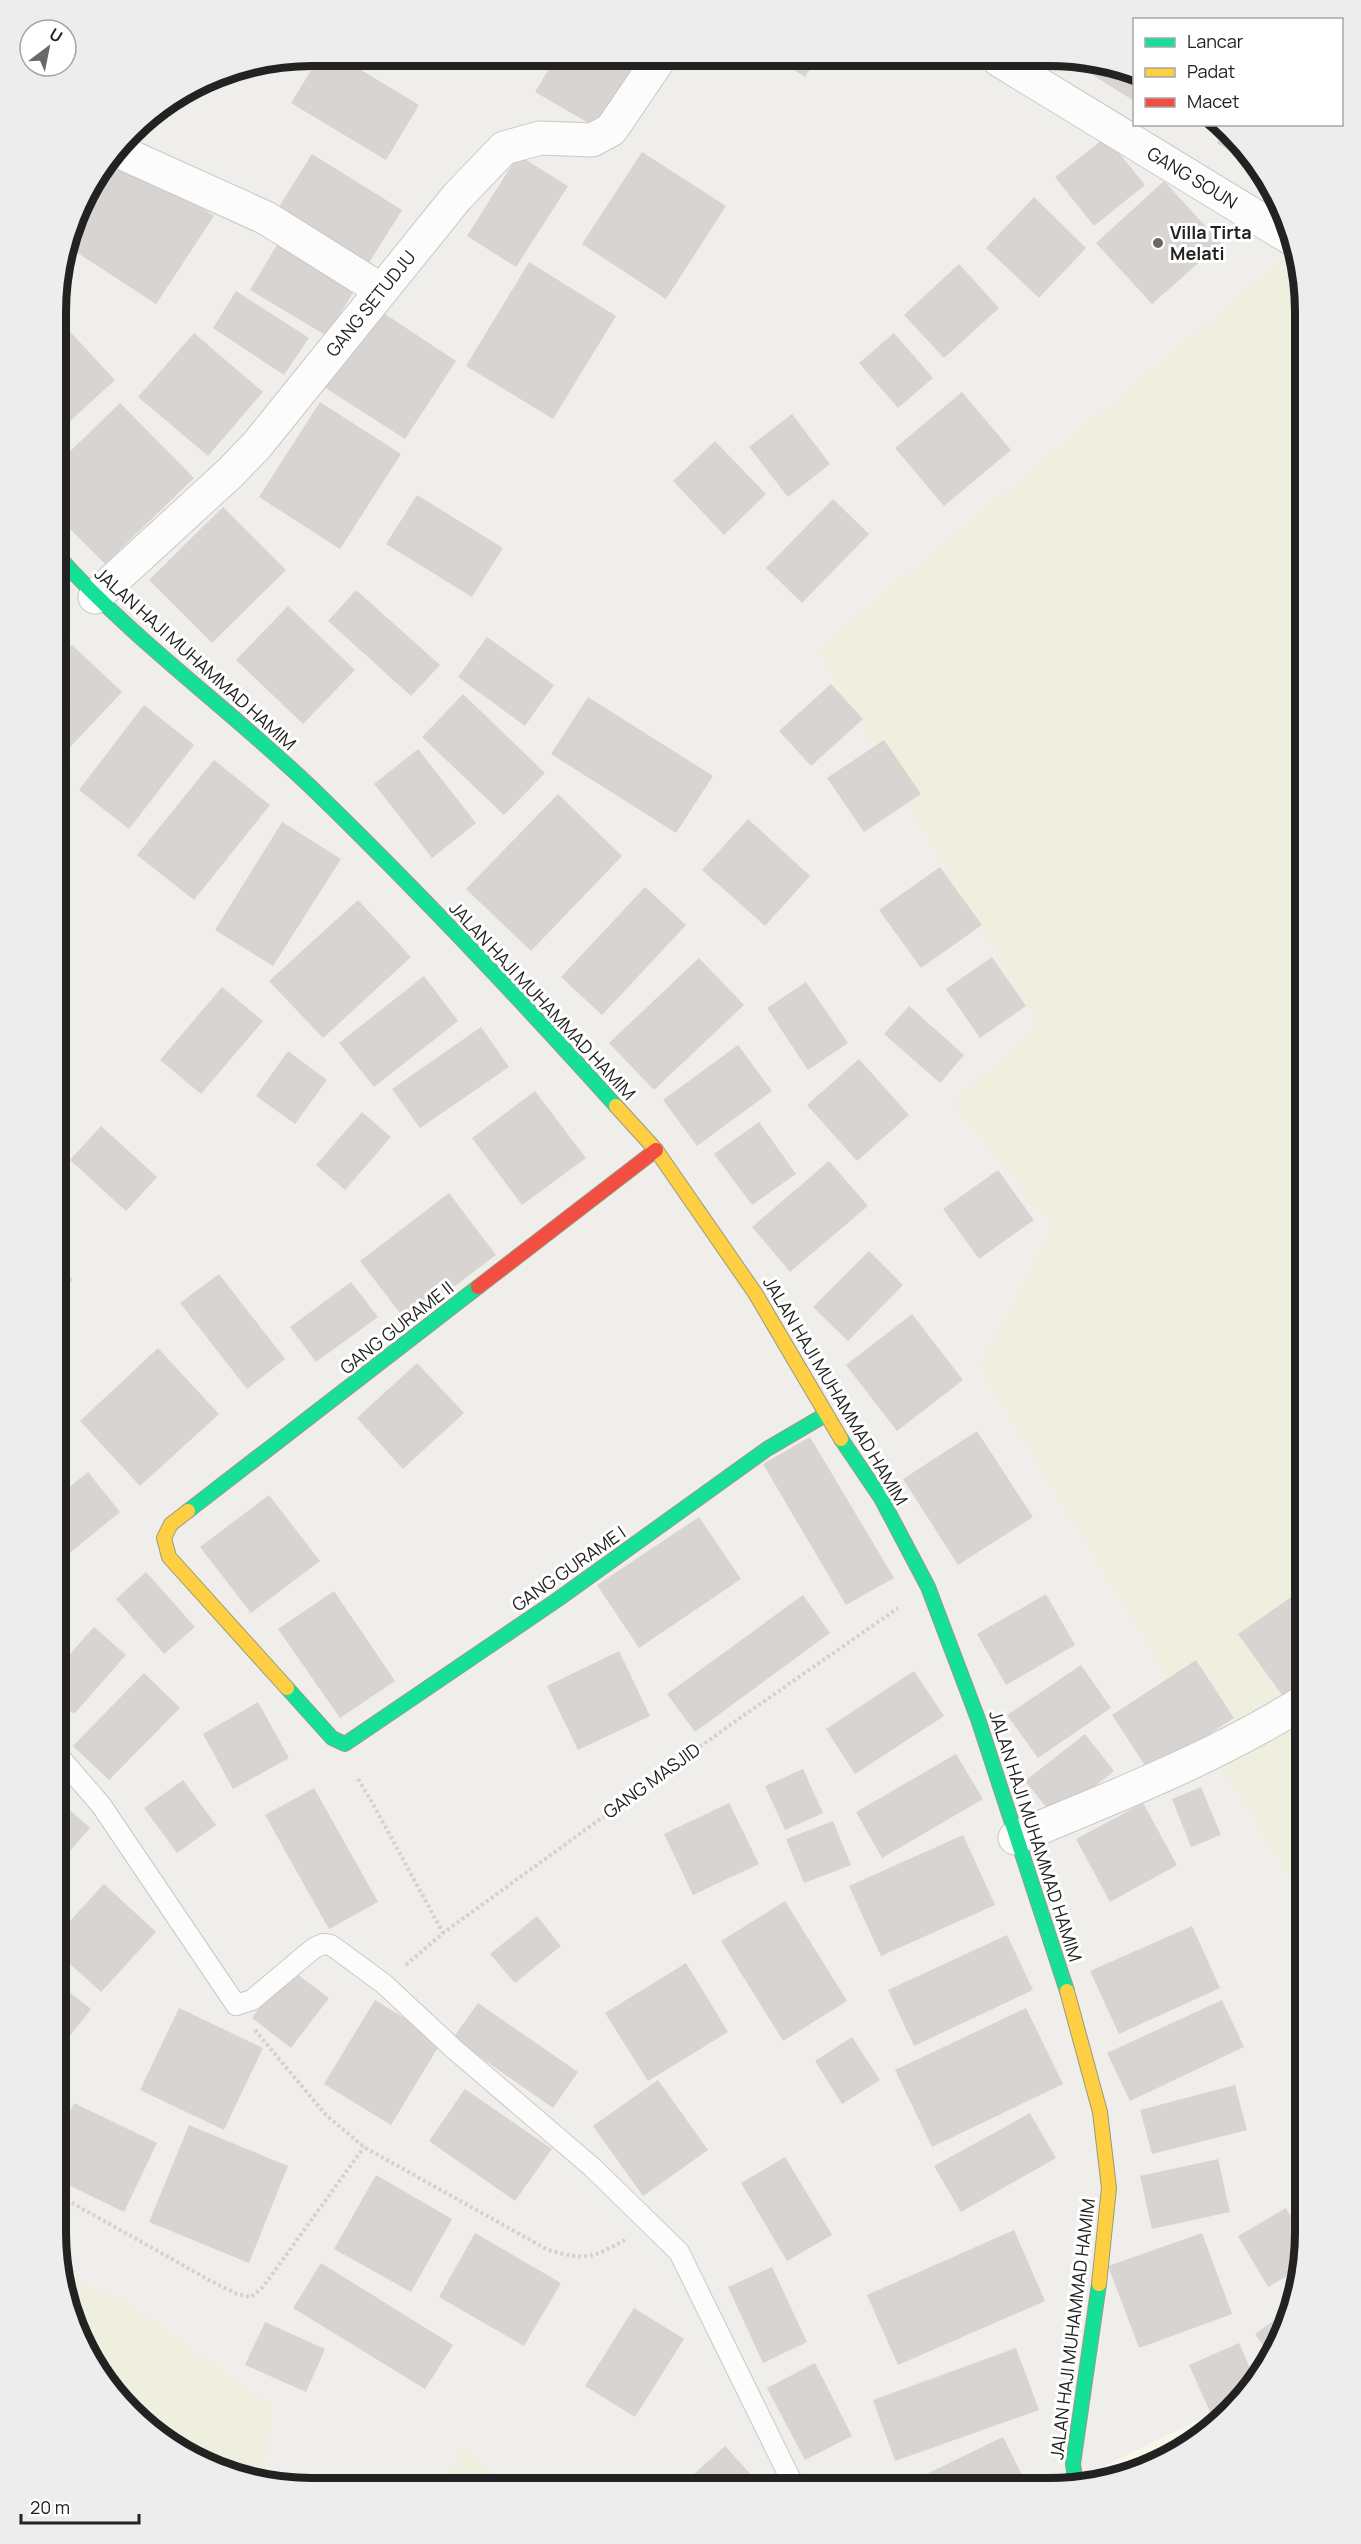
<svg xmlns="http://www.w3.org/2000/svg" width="1361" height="2544" viewBox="0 0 1361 2544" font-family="Manrope,sans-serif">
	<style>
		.education { fill: #f8f7e8 }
		.farmland { fill: #efefdf }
		.building { fill: #d7d4d2 }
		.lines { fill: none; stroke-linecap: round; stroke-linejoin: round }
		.lane-casing { stroke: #c9c8c7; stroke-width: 22 }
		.street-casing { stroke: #c9c8c7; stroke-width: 35 }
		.fast-casing { stroke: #999a82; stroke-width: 16 }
		.slow-casing { stroke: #999a82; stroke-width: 16 }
		.jam-casing { stroke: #999a82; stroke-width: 16 }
		.path { stroke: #dccecd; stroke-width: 4; stroke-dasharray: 3 3; stroke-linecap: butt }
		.lane { stroke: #fdfcfc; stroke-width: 20 }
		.street { stroke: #fdfcfc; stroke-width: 33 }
		.fast { stroke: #16e098; stroke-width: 14 }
		.slow { stroke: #ffcf43; stroke-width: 14 }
		.jam { stroke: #f24e42; stroke-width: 14 }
		.poi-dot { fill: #6a6968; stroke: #fff; stroke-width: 2 }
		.labels { text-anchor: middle; stroke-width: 6; stroke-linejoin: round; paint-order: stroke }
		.street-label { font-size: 18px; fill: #222; stroke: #fff }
		.poi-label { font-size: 18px; font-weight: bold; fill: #222; stroke: #fff; text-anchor: start }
		.rim { fill: none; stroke: #222; stroke-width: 8 }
	</style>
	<rect width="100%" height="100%" fill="#f0eeeb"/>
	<polygon class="education" points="1199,2420 1205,2433 1192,2445 1131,2475 1079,2484 1077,2479"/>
	<g class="farmland">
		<polygon points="1295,249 1305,312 1305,1905 979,1367 1052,1226 953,1103 1037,1023 816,650"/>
		<polygon points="63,2277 120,2297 274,2407 263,2482 213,2469 143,2425 99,2375 69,2314"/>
		<polygon points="463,2447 506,2487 438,2487"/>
	</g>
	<g class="building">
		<polygon points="320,56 338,56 419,105 386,160 291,103"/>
		<polygon points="556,57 610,57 633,72 599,129 535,92"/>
		<polygon points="776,58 809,59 816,59 805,77"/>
		<polygon points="1069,60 1099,60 1134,72 1134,101"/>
		<polygon points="1226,128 1262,169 1264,172 1217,143"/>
		<polygon points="1106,137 1145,185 1094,226 1055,177"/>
		<polygon points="642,152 726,206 666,299 582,244"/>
		<polygon points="312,154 402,210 367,266 277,210"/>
		<polygon points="518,155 568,186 516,267 467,236"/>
		<polygon points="121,156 214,216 156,304 67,246 72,230"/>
		<polygon points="1164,181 1221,243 1152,304 1096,243"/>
		<polygon points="1034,197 1086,248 1039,298 986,248"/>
		<polygon points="281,238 358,284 327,336 250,290"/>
		<polygon points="529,262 616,316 553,419 466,366"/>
		<polygon points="959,264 999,308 944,358 904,315"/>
		<polygon points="236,291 309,338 284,375 213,328"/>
		<polygon points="376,308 456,361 405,439 324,387"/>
		<polygon points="61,322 115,380 57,433 58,325"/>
		<polygon points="194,333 263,392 208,456 138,397"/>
		<polygon points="894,333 933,378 898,408 859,363"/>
		<polygon points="962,392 1011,450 944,506 895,448"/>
		<polygon points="320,402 401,454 340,549 259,497"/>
		<polygon points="120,403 194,478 105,564 57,516 57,464"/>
		<polygon points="792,414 830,464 788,497 749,447"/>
		<polygon points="715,441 766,494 724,535 673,481"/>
		<polygon points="417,495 503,548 472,597 386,544"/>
		<polygon points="833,499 869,534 802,603 766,568"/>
		<polygon points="223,507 286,570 212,643 149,580"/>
		<polygon points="356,590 440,665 411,696 328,621"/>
		<polygon points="288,606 355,670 303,724 236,660"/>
		<polygon points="487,637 554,685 525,726 458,677"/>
		<polygon points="72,645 122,692 57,761 57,661"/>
		<polygon points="831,684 863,719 811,766 779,731"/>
		<polygon points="463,694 545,773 504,815 422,737"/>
		<polygon points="588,697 713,776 676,833 551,754"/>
		<polygon points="144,705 194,745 129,829 79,790"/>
		<polygon points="884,740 921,794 864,832 827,778"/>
		<polygon points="418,749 476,823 432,858 374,784"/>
		<polygon points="214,760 270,805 194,900 137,855"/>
		<polygon points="558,794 622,856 531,951 466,889"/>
		<polygon points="748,819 810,876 765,926 702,870"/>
		<polygon points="282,822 341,859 273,966 215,930"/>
		<polygon points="940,867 982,925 921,968 879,910"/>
		<polygon points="645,887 686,925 602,1015 561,977"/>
		<polygon points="358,900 411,957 323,1038 269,981"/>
		<polygon points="992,957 1026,1006 980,1038 946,989"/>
		<polygon points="699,958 744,1005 654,1090 609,1043"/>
		<polygon points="424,976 458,1021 374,1087 339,1043"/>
		<polygon points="806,982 848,1043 808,1070 767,1008"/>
		<polygon points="222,987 263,1021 201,1094 160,1060"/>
		<polygon points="909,1006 964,1055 940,1083 884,1034"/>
		<polygon points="481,1027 509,1067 420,1128 392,1089"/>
		<polygon points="738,1045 772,1091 697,1146 663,1100"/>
		<polygon points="288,1051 327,1080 295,1124 256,1096"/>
		<polygon points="859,1059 909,1115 857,1161 807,1105"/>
		<polygon points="535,1091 586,1158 522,1205 472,1138"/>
		<polygon points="362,1112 391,1137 345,1190 316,1165"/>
		<polygon points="759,1122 796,1174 752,1205 714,1154"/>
		<polygon points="101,1126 157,1177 126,1211 70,1160"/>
		<polygon points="829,1161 868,1206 790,1272 752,1227"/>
		<polygon points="998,1170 1034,1220 979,1259 943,1209"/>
		<polygon points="449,1193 496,1255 407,1322 360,1261"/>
		<polygon points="869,1251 903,1285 848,1341 813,1307"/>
		<polygon points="57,1260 73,1280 57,1293"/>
		<polygon points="219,1274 285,1359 247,1389 180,1303"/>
		<polygon points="351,1282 378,1317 316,1362 290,1327"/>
		<polygon points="912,1314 963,1380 897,1431 846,1365"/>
		<polygon points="158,1348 219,1414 140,1486 80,1421"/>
		<polygon points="417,1363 464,1413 403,1469 357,1418"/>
		<polygon points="977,1431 1033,1517 958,1565 903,1479"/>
		<polygon points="810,1437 894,1578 846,1605 763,1464"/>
		<polygon points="88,1472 120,1512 56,1564 56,1498"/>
		<polygon points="269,1495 320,1561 251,1613 200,1547"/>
		<polygon points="699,1517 741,1579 639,1648 597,1585"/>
		<polygon points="146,1572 195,1627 164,1654 116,1599"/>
		<polygon points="1303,1589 1305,1592 1305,1683 1284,1698 1238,1634"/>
		<polygon points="334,1591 395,1681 340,1718 278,1629"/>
		<polygon points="1046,1594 1075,1645 1006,1685 977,1634"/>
		<polygon points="803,1595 830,1633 695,1732 667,1694"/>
		<polygon points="94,1627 126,1655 74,1714 56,1699 56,1670"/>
		<polygon points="619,1651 650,1716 578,1750 547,1686"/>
		<polygon points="1196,1660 1234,1718 1150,1773 1112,1715"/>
		<polygon points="1081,1665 1111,1708 1038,1758 1007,1715"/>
		<polygon points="914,1671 944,1716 855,1774 826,1729"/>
		<polygon points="144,1673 180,1708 109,1780 73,1746"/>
		<polygon points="258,1702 289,1758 233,1789 203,1734"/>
		<polygon points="1085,1734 1114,1771 1055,1818 1025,1781"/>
		<polygon points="956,1754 983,1799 882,1858 856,1812"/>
		<polygon points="803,1769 823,1813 785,1830 765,1786"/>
		<polygon points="183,1780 216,1825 177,1853 144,1808"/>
		<polygon points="1201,1787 1221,1835 1191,1847 1172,1799"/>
		<polygon points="314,1788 378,1902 329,1929 265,1815"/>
		<polygon points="56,1798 90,1828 56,1867"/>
		<polygon points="729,1803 759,1864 693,1895 664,1834"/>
		<polygon points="1143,1803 1177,1865 1110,1902 1076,1839"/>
		<polygon points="833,1821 851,1865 804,1883 786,1839"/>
		<polygon points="963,1835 995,1905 881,1956 849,1886"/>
		<polygon points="104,1884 156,1932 101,1992 56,1951 56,1936"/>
		<polygon points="785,1901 847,2001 783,2041 721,1941"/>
		<polygon points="537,1916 561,1946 515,1983 490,1954"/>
		<polygon points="1192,1926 1220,1988 1119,2034 1090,1971"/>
		<polygon points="1007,1935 1033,1990 914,2046 888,1990"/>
		<polygon points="686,1963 728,2032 648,2081 605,2013"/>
		<polygon points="289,1968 329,1998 291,2048 252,2018"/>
		<polygon points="56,1982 91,2009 56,2054"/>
		<polygon points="375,2000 442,2041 391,2125 324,2084"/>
		<polygon points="1222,2000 1244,2047 1130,2101 1107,2053"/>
		<polygon points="478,2003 578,2072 553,2108 453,2038"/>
		<polygon points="179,2008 263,2048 224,2130 140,2090"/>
		<polygon points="1026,2008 1063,2084 932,2147 895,2070"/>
		<polygon points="852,2037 880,2080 842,2104 815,2061"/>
		<polygon points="658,2080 708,2150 643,2196 593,2126"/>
		<polygon points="1235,2085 1247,2130 1152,2154 1140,2110"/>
		<polygon points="465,2089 552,2149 515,2201 429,2141"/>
		<polygon points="74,2103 157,2143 124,2212 56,2179 56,2141"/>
		<polygon points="1030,2113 1056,2158 961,2212 934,2166"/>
		<polygon points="189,2125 288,2166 249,2263 149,2222"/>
		<polygon points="785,2157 832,2235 787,2261 741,2183"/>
		<polygon points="1218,2159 1230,2212 1152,2229 1140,2176"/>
		<polygon points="376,2175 452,2219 411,2292 334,2249"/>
		<polygon points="1286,2208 1305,2239 1305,2249 1301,2268 1268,2287 1238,2236"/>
		<polygon points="1014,2230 1045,2301 898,2365 867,2295"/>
		<polygon points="475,2233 561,2283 524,2346 439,2297"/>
		<polygon points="1202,2233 1232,2314 1139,2348 1108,2266"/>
		<polygon points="321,2263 453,2345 425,2389 293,2308"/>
		<polygon points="772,2267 807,2342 763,2363 728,2287"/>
		<polygon points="634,2308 684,2339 635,2417 585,2386"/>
		<polygon points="1291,2308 1286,2330 1271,2357 1255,2334"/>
		<polygon points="265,2322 325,2349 306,2392 245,2365"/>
		<polygon points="1239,2343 1256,2382 1252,2388 1215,2423 1189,2365"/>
		<polygon points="1016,2348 1039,2410 895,2461 873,2400"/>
		<polygon points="815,2363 852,2436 805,2460 767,2388"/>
		<polygon points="1199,2432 1201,2436 1192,2445 1139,2471 1135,2462"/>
		<polygon points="1003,2437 1027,2485 1021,2488 918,2488 914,2480"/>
		<polygon points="725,2446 763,2488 701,2487 691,2477"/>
	</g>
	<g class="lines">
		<defs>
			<polyline id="lane" points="56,1753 101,1805 236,2005 252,2000 314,1948 323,1944 331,1945 384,1984 455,2050 592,2167 679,2252 795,2488"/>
			<g id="street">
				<polyline points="999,60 1294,240"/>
				<polyline points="118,151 266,218 381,290"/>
				<polyline points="95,597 230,473 257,445 457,197 504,148 540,138 592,140 611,130 660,58"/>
				<path d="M1015,1838C1114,1797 1214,1758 1305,1701"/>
			</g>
			<g id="fast">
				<path d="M57,555C135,642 231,710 315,791C419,892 519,998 616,1106"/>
				<polyline points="841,1439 881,1498 928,1587 978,1719 1067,1991"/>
				<polyline points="188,1511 478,1287"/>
				<polyline points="287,1688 332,1738 345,1744 557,1600 767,1449 825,1415"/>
				<polyline points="1076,2484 1073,2464 1099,2284"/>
			</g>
			<g id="slow">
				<polyline points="616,1106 656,1150 755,1293 841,1439"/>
				<polyline points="188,1511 171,1524 164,1538 169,1557 287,1688"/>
				<polyline points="1067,1991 1100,2112 1109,2188 1099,2284"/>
			</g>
			<polyline id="jam" points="478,1287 656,1150"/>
		</defs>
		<use href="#lane" class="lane-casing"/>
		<use href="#street" class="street-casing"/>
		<use href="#fast" class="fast-casing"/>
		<use href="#slow" class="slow-casing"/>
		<use href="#jam" class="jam-casing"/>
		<g class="path">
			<polyline points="358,1779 373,1804 443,1933"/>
			<polyline points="406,1965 443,1933 730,1725 898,1608"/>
			<path d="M255,2030L326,2115L364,2147L548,2250C587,2261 591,2258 625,2240"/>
			<polyline points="56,2194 211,2281 237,2294 251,2297 263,2287 364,2147"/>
		</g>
		<use href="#lane" class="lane"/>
		<use href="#street" class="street"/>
		<use href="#fast" class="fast"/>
		<use href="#slow" class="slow"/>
		<use href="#jam" class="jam"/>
	</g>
	<circle class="poi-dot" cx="1158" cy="243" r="6"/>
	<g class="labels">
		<g class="street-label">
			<text transform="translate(1192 178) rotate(31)" y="6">GANG SOUN</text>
			<text transform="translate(371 304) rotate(-51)" y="6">GANG SETUDJU</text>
			<text transform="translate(195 659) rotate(42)" y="6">JALAN HAJI MUHAMMAD HAMIM</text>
			<text transform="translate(542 1001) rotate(47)" y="6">JALAN HAJI MUHAMMAD HAMIM</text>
			<text transform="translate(397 1328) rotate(-38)" y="6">GANG GURAME II</text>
			<text transform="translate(835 1391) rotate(59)" y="6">JALAN HAJI MUHAMMAD HAMIM</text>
			<text transform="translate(569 1569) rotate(-35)" y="6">GANG GURAME I</text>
			<text transform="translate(652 1781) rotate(-36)" y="6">GANG MASJID</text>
			<text transform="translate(1035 1836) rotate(72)" y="6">JALAN HAJI MUHAMMAD HAMIM</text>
			<text transform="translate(1073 2329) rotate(-83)" y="6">JALAN HAJI MUHAMMAD HAMIM</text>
		</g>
		<g class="poi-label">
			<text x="1170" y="239">Villa Tirta<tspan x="1170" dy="21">Melati</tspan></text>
		</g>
	</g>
	<path d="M0 0H1361V2544H0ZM312 66H1049A246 246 0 0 1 1295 312V2232A246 246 0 0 1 1049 2478H312A246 246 0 0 1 66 2232V312A246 246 0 0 1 312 66Z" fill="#ededed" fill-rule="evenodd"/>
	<path class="rim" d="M312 66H1049A246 246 0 0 1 1295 312V2232A246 246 0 0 1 1049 2478H312A246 246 0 0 1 66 2232V312A246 246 0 0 1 312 66Z"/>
	<rect x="1133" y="18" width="210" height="108" fill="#ffffff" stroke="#a7a7a7" stroke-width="1.5"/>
	<rect x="1145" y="38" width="30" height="9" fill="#16e098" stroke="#a7a7a7" stroke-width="1.5"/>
	<text x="1187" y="48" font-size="18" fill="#222222">Lancar</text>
	<rect x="1145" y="68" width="30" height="9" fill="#ffcf43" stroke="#a7a7a7" stroke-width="1.5"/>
	<text x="1187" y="78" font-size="18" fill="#222222">Padat</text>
	<rect x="1145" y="98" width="30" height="9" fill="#f24e42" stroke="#a7a7a7" stroke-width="1.5"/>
	<text x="1187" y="108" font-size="18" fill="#222222">Macet</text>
	<g transform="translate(48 48) rotate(32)"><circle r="28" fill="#ffffff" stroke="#a7a7a7" stroke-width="1.5"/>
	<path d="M0-4.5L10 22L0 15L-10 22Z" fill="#6a6968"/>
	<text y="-9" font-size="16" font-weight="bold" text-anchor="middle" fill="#222222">U</text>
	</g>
	<path d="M21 2514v9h118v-9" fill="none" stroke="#222222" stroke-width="3"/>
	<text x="30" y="2514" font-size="18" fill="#222222" stroke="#ffffff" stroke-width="4.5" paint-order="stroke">20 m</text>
</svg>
